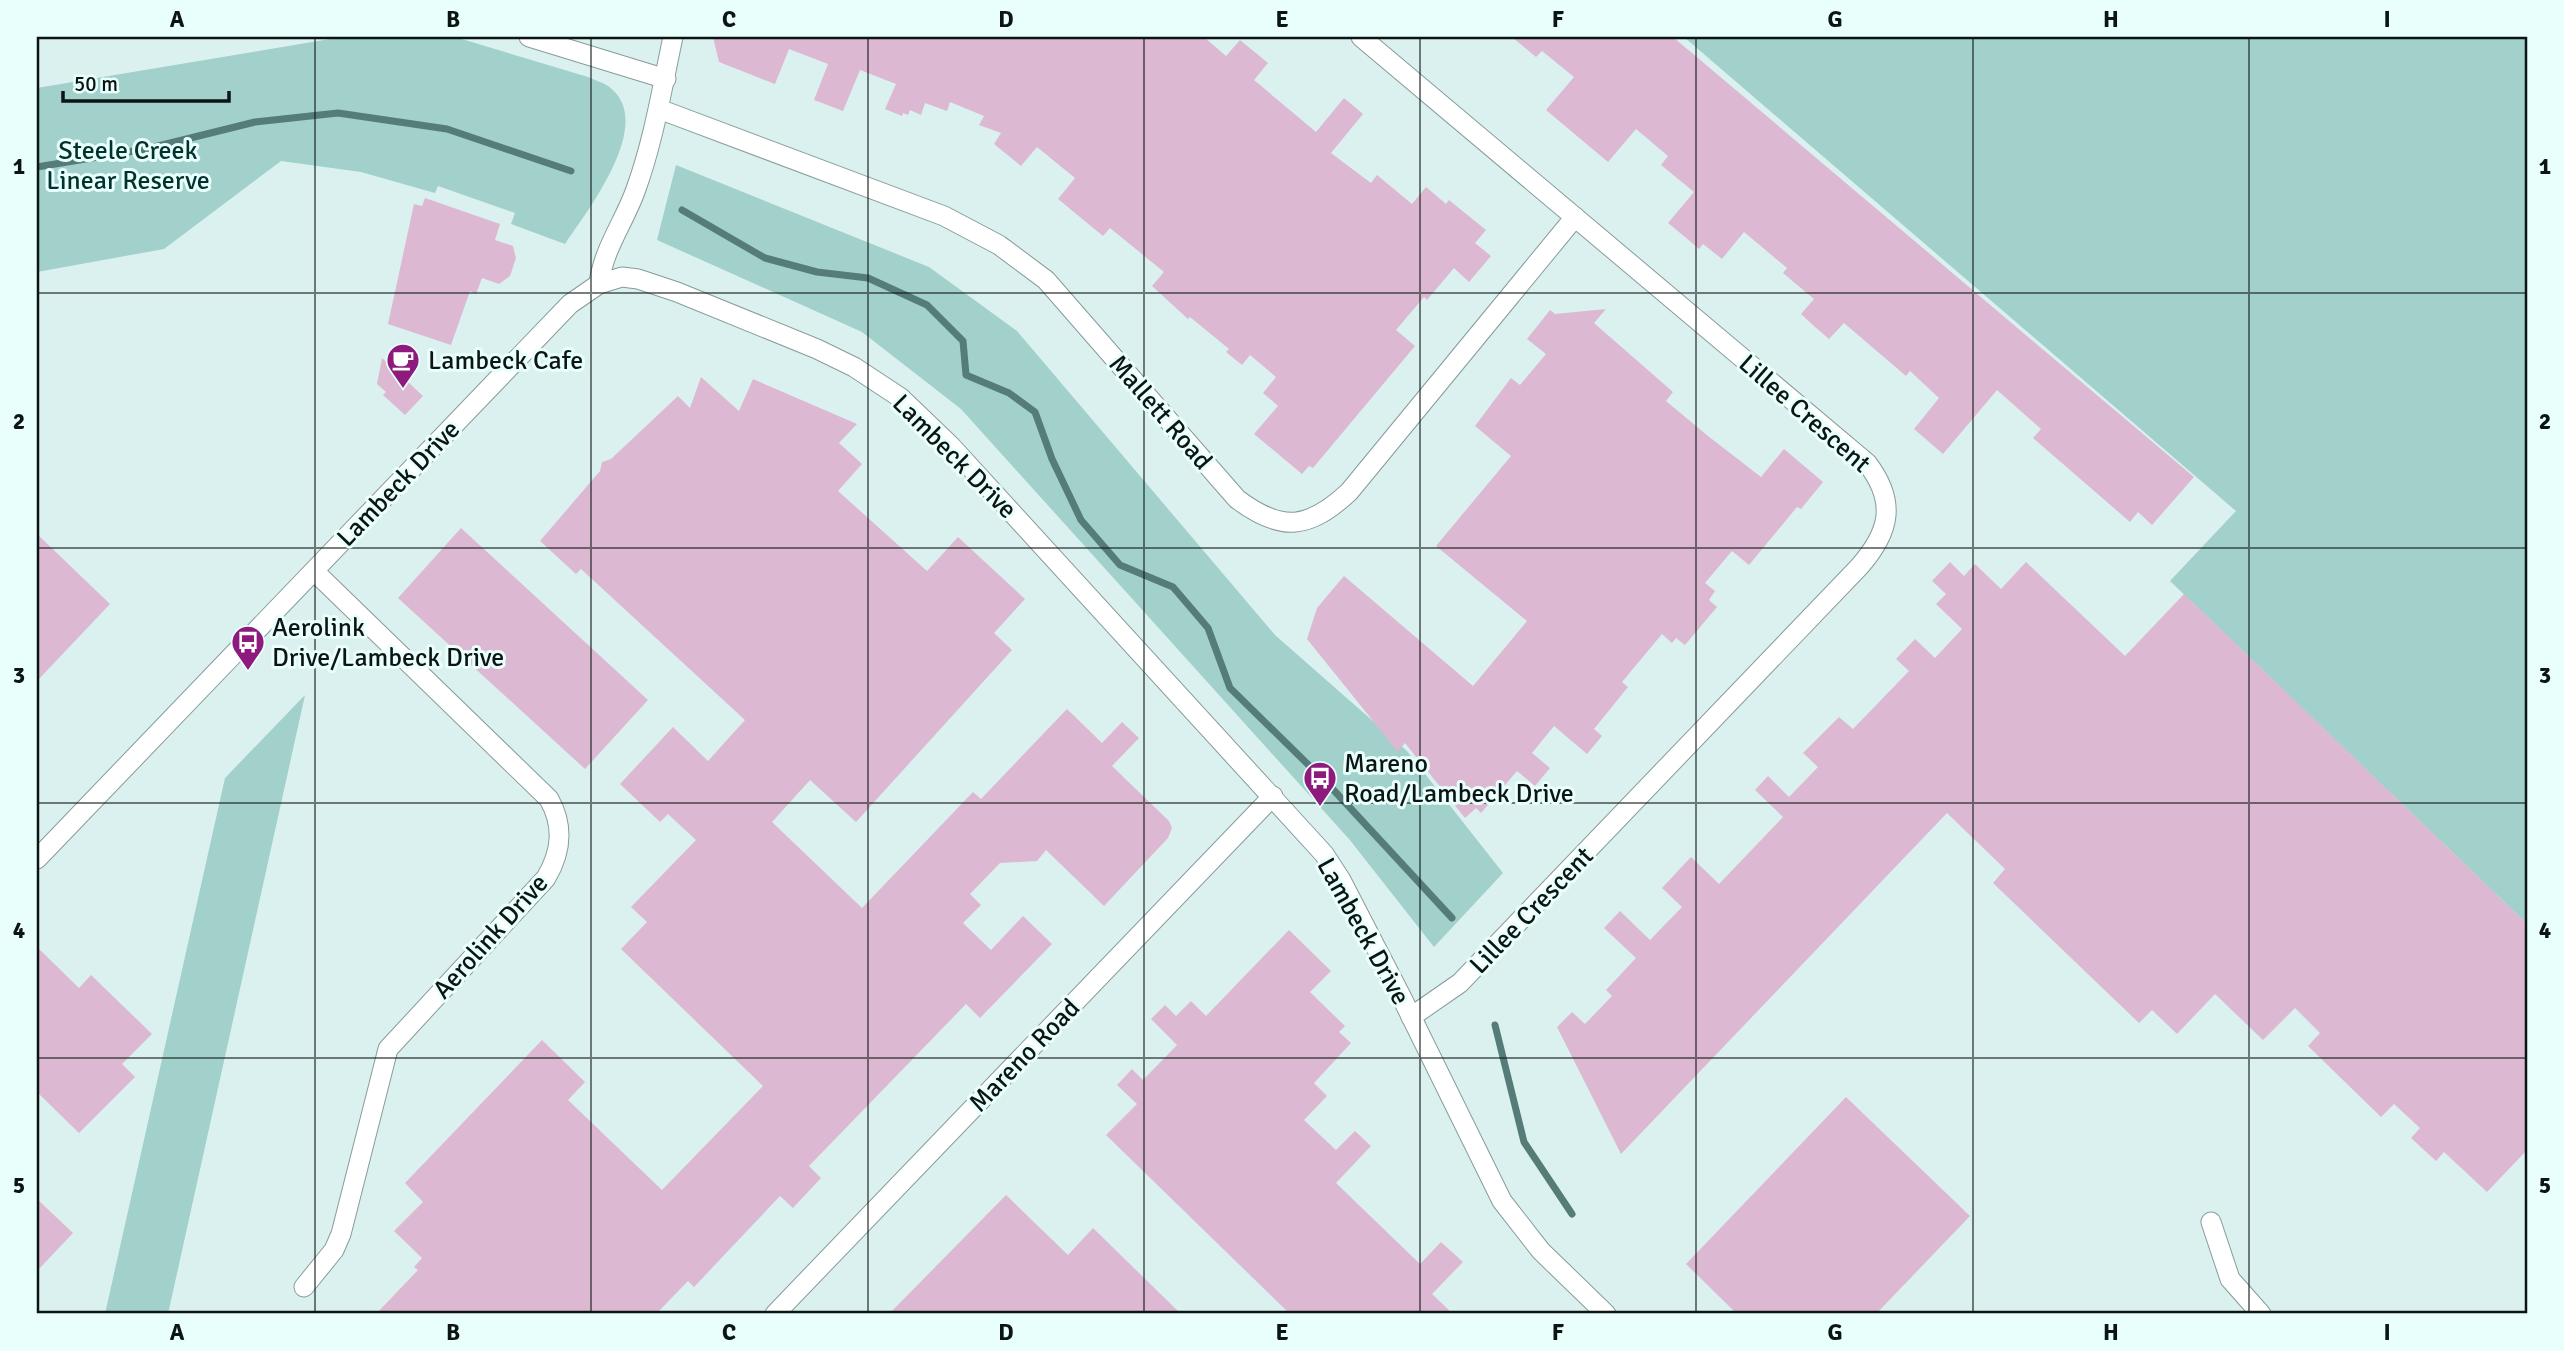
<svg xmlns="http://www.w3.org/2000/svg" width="2564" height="1351" viewBox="0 0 2564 1351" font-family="Signika,sans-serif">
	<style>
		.green { fill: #a2d0cb }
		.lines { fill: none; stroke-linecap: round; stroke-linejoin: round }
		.stream { stroke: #557c78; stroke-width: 7 }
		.building { fill: #ddb8d3 }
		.street-casing { stroke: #879c9a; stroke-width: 21 }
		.street { stroke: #fff; stroke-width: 19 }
		.grid { fill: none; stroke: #0d1514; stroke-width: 2; stroke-opacity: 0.55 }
		.labels { text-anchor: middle; stroke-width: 6; stroke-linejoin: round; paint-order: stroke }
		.park-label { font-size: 26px; fill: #00312e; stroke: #e8fffc }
		.poi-label { font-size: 26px; fill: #0d1514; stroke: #e8fffc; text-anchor: start }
		.street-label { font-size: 26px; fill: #0d1514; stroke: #e8fffc }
		.neatline { fill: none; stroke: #0d1514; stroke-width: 2.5 }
		.grid-label { font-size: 23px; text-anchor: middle; font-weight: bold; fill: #0d1514 }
	</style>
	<rect width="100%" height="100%" fill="#dbf1ef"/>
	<g class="green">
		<path d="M342,37H455L588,77C594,80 602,82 608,86C658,121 587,211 565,244L511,224L515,213L438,186L435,193L361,172L281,161L164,249L37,272V88Z"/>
		<polygon points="1684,37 2527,37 2527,924 2170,581 2236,511"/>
		<polygon points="676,165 929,267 1017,331 1275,635 1407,751 1503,873 1434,947 1349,839 961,409 862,332 657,240"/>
		<polygon points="305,695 168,1314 105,1314 225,778"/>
	</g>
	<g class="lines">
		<g class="stream">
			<polyline points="37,167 146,149 255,122 338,113 447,129 571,171"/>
			<polyline points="682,210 765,258 817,272 868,278 927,305 963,341 966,375 1009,393 1035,412 1052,459 1081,520 1120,565 1173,587 1208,628 1230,688 1328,784 1452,918"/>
			<polyline points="1495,1025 1524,1142 1572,1214"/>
		</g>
	</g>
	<g class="building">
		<polygon points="713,37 1204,37 1226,56 1240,40 1268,63 1254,80 1316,132 1344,98 1363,114 1331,153 1371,183 1377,175 1412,204 1426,187 1446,204 1449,200 1486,230 1475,243 1491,256 1469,282 1454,268 1427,300 1424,297 1396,330 1415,346 1313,468 1309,466 1302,474 1254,434 1278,406 1263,393 1276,377 1250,355 1242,365 1226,352 1229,349 1190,317 1188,319 1152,286 1164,272 1110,228 1103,236 1058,199 1075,178 1037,147 1021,166 994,144 1001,133 979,125 984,116 950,102 947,111 925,103 921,115 910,110 908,115 903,113 902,116 885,109 896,84 860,70 843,111 814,100 828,64 789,49 775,84 719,62"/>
		<polygon points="1512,37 1673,37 2194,477 2152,525 2138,512 2130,522 2033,438 2041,429 1997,390 1943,454 1914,429 1939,398 1910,371 1906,376 1844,323 1829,339 1814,326 1801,314 1814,299 1783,273 1787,268 1744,232 1722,259 1703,244 1699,249 1685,237 1668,223 1694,192 1661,165 1668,156 1636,129 1608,162 1546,110 1574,77 1542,51 1536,57"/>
		<polygon points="425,198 500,224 495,240 513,246 516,258 510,276 499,284 482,278 476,294 470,291 451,345 388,324 414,204 422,206"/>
		<polygon points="1606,309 1594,323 1673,392 1666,401 1708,436 1761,477 1784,449 1823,482 1801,509 1797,507 1749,565 1732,551 1705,583 1715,591 1709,600 1717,607 1685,645 1676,638 1672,643 1662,634 1622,682 1628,687 1594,729 1602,736 1587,754 1554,726 1532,753 1550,768 1535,786 1517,771 1481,813 1476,808 1465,818 1405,743 1398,752 1307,639 1317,608 1344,576 1473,686 1527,621 1436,546 1511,456 1475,426 1511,378 1520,385 1546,354 1527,339 1550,310 1555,314"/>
		<polygon points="382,358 423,396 405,415 383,395 386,392 377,384"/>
		<polygon points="701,377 739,411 753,379 857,424 839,443 862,464 838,491 927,571 958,537 1025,599 994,633 1012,650 856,822 810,780 772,822 862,908 973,792 981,799 1067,709 1102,743 1122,722 1139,738 1112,766 1169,821 1172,828 1168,838 1104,906 1046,850 1037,861 1000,863 970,894 981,905 963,923 991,950 1023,916 1052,944 980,1018 966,1004 809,1166 821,1178 793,1208 780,1196 694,1287 688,1281 656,1314 376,1314 418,1270 414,1267 422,1258 394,1231 423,1202 405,1183 542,1040 585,1082 568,1100 662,1190 763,1086 621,949 647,922 631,907 696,840 668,814 660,822 620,784 673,727 708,761 745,720 581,569 576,574 540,541 600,471 602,462 611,459 678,396 690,408"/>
		<polygon points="461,528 648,700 585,769 398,598"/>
		<polygon points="37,534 110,604 37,681"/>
		<polygon points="1950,562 1964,576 1975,564 2001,589 2026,562 2125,656 2184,594 2527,924 2527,1150 2487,1192 2444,1152 2436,1161 2411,1138 2420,1128 2394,1104 2381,1117 2308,1046 2320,1033 2295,1008 2263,1040 2215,994 2177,1034 2152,1010 2139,1023 1993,883 2005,869 1947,813 1621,1154 1557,1027 1572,1012 1585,1024 1612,996 1606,990 1636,958 1604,928 1620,911 1650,940 1682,907 1662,888 1691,857 1719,884 1783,817 1755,790 1768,776 1789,797 1818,767 1803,753 1839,717 1853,729 1909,671 1896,659 1915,639 1935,658 1962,629 1936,604 1946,594 1932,581"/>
		<polygon points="1289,930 1331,971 1310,992 1345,1026 1339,1032 1351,1043 1314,1083 1327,1096 1304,1120 1336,1150 1355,1131 1371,1146 1336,1183 1420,1264 1441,1242 1463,1262 1432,1294 1453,1314 1290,1314 1106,1135 1137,1104 1117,1085 1132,1069 1143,1080 1177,1045 1151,1019 1165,1005 1176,1016 1191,1001 1206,1016"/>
		<polygon points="37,947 79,988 91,975 152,1034 122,1064 135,1077 79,1133 37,1092"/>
		<polygon points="1846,1097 1970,1216 1876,1314 1737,1314 1686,1264"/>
		<polygon points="1006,1195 1068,1255 1093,1228 1181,1314 889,1314"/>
		<polygon points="37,1199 73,1233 37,1271"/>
	</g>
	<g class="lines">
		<defs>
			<g id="street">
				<polyline points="529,37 666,79"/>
				<path d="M1361,37L1867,463C1897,502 1890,532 1859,567L1460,983L1411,1017"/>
				<path d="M659,109L944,216L999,245L1046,280L1237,499C1282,533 1309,529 1349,492L1575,217"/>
				<path d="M599,284C603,249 625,221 636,189C654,139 662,88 673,37"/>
				<polyline points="37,859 570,304 599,284 622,277 638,279 677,292 817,349 854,367 901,398 950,445 1324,854 1341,880 1401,996 1502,1201 1541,1251 1606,1314"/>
				<polyline points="2211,1222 2230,1279 2261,1314"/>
				<path d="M304,1287L334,1250L341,1234L388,1049L546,878C562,851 564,826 549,799L314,571"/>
				<polyline points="775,1314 1273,796"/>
			</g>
		</defs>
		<use href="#street" class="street-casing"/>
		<use href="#street" class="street"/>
	</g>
	<path class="grid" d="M315,37V1314M591,37V1314M868,37V1314M1144,37V1314M1420,37V1314M1696,37V1314M1973,37V1314M2249,37V1314M37,293H2527M37,548H2527M37,803H2527M37,1058H2527"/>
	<defs>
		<symbol id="cafe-pin" viewBox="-11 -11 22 30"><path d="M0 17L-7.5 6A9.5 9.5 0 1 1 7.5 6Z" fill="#8d1a7c" stroke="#e8fffc"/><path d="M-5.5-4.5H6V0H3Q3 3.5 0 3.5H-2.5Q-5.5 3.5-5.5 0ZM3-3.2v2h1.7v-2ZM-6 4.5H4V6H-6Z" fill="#fff"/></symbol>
		<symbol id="bus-pin" viewBox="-11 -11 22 30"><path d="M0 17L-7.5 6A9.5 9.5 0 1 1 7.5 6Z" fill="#8d1a7c" stroke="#e8fffc"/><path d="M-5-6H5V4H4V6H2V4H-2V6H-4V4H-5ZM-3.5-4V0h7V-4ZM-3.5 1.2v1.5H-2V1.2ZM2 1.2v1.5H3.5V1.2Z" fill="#fff"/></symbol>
	</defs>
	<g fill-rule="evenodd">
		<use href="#cafe-pin" x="384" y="341" width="38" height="52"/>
		<use href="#bus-pin" x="229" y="623" width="38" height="52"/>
		<use href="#bus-pin" x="1301" y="759" width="38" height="52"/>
	</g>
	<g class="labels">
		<g class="park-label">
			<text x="128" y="159">Steele Creek<tspan x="128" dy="30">Linear Reserve</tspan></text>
		</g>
		<g class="poi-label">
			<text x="428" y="369">Lambeck Cafe</text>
			<text x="272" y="636">Aerolink<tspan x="272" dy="30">Drive/Lambeck Drive</tspan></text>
			<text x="1344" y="772">Mareno<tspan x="1344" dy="30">Road/Lambeck Drive</tspan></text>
		</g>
		<g class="street-label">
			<text transform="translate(1161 412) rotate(49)" y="9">Mallett Road</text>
			<text transform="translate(1805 413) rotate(41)" y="9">Lillee Crescent</text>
			<text transform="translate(955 456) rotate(45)" y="9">Lambeck Drive</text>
			<text transform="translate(398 483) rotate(-46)" y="9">Lambeck Drive</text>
			<text transform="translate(1531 910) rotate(-46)" y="9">Lillee Crescent</text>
			<text transform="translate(1364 931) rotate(61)" y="9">Lambeck Drive</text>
			<text transform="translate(490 936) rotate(-48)" y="9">Aerolink Drive</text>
			<text transform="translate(1024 1055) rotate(-46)" y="9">Mareno Road</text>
		</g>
	</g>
	<rect width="2564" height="1351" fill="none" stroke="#e8fffc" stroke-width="77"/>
	<path d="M63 91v10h166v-10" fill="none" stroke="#0d1514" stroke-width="3.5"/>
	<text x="74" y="91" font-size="21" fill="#0d1514" stroke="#e8fffc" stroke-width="5" paint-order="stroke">50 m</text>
	<rect x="38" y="38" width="2488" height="1274" class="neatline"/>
	<g class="grid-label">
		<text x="177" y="27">A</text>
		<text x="453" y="27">B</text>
		<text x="729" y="27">C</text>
		<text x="1006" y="27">D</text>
		<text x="1282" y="27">E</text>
		<text x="1558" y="27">F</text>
		<text x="1835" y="27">G</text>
		<text x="2111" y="27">H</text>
		<text x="2387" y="27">I</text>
		<text x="19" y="174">1</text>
		<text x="2545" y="174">1</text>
		<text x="19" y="429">2</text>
		<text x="2545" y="429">2</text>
		<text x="19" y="683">3</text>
		<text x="2545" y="683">3</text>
		<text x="19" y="938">4</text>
		<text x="2545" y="938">4</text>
		<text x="19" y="1193">5</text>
		<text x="2545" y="1193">5</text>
		<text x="177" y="1340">A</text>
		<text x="453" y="1340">B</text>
		<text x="729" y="1340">C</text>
		<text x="1006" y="1340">D</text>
		<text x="1282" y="1340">E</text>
		<text x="1558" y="1340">F</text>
		<text x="1835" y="1340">G</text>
		<text x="2111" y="1340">H</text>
		<text x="2387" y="1340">I</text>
	</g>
</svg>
